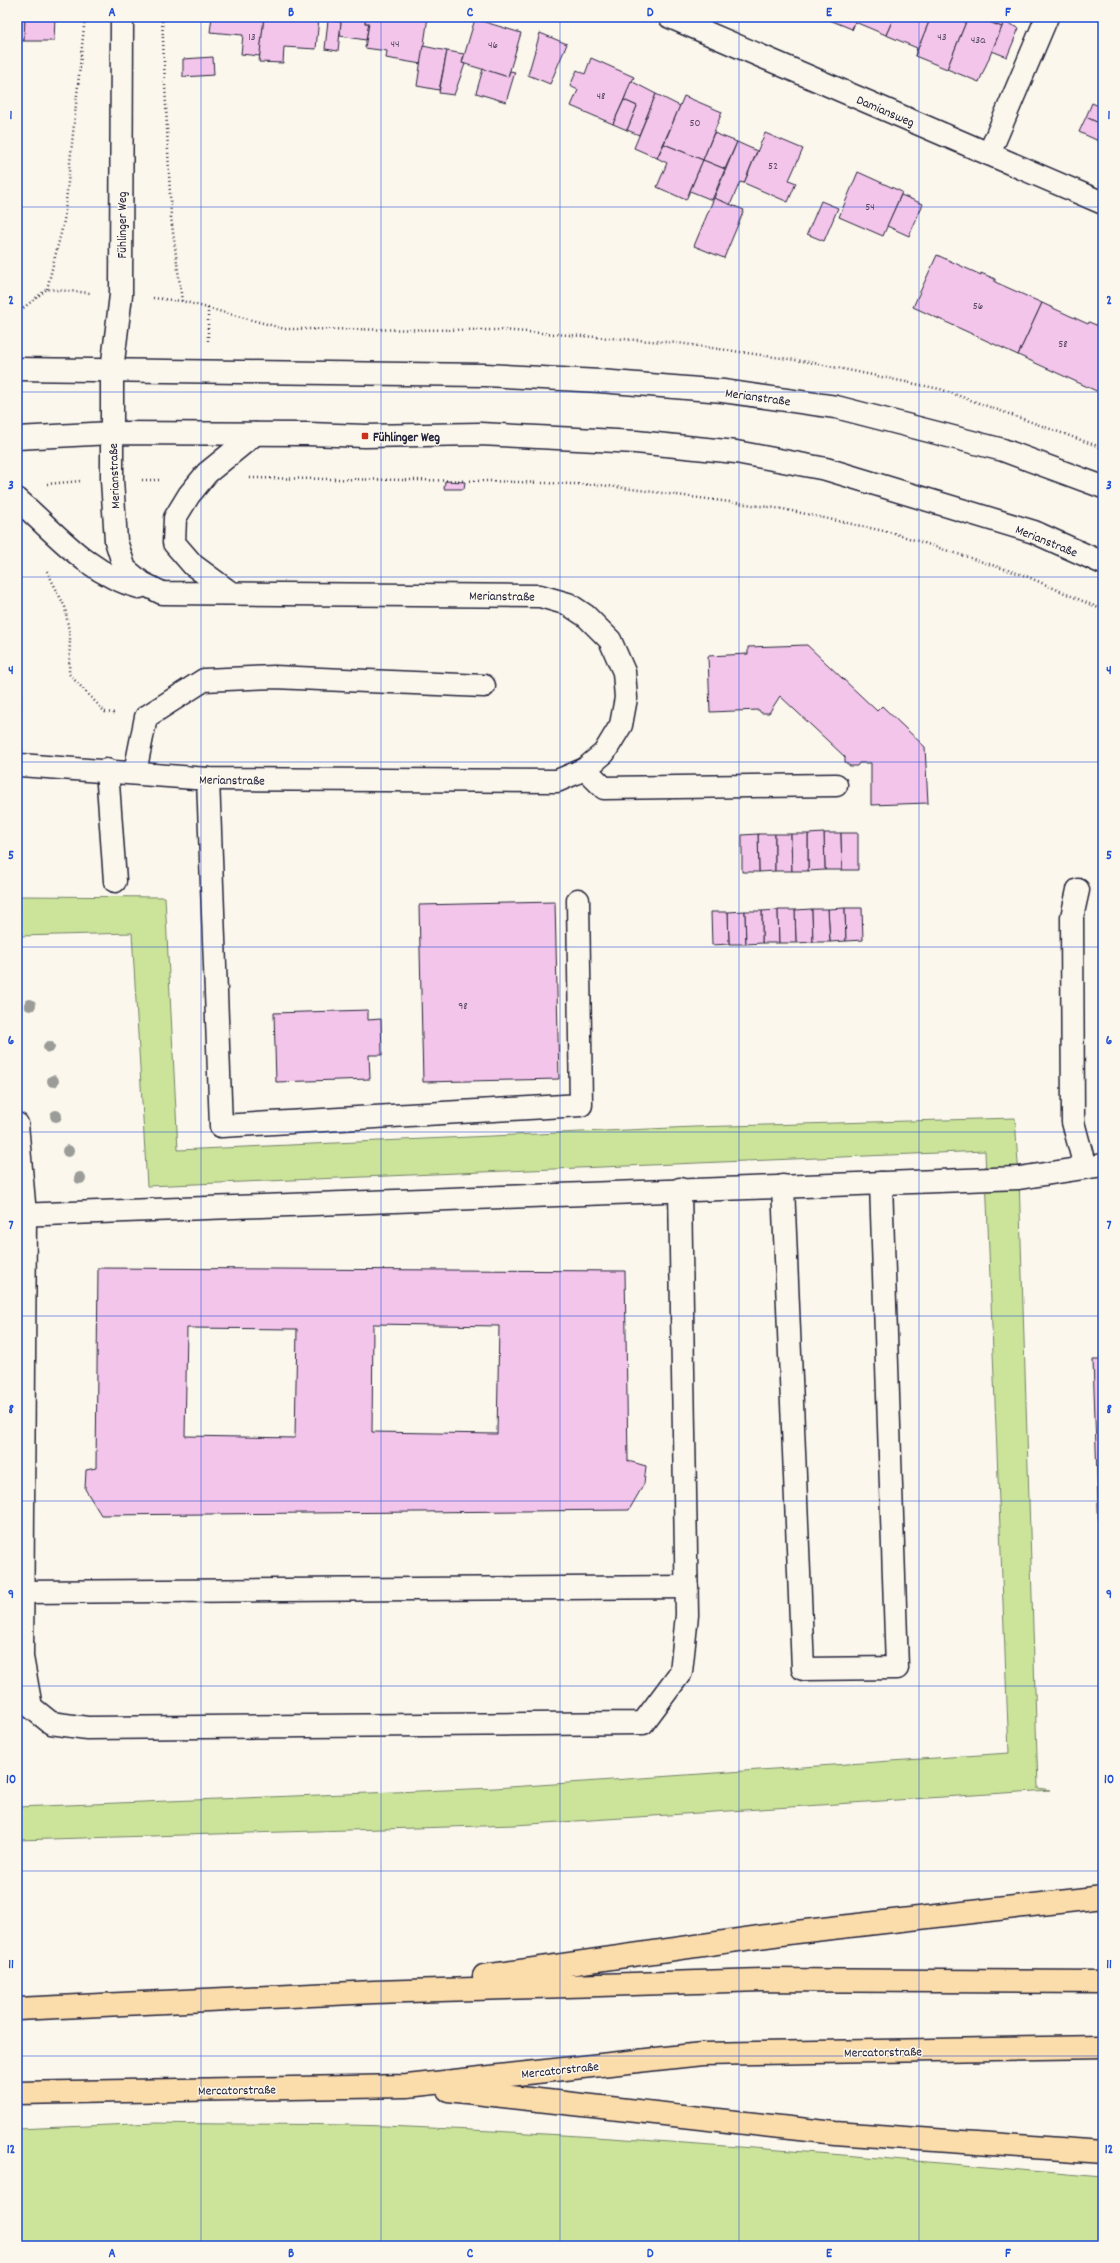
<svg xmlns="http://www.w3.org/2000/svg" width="1120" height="2263" viewBox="0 0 1120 2263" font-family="Dekko,sans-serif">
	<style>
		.green { fill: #cbe49a; stroke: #76836a }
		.building { fill: #f3c5ea; stroke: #22223b; fill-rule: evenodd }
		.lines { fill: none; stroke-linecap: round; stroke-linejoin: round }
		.minor-casing { stroke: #22223b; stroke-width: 25 }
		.highway-casing { stroke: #22223b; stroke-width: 25 }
		.path { stroke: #22223b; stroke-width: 2.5; stroke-dasharray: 1 3; stroke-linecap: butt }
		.minor { stroke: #fbf7ec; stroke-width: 22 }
		.highway { stroke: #fbdcab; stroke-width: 22 }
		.tree { fill: #9b9c98 }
		.grid { fill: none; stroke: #1d4ed8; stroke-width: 1; stroke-opacity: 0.55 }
		.poi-dot { fill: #c8321e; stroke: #fbf7ec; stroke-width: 1.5 }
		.labels { text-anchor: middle; stroke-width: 3; stroke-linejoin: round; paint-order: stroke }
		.number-label { font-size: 11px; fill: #564b67 }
		.street-label { font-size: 13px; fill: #22223b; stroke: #fbf7ec }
		.poi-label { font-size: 13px; font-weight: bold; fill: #22223b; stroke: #fbf7ec; text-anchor: start }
		.neatline { fill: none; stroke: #1d4ed8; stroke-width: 1.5 }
		.grid-label { font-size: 13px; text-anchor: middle; font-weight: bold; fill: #1d4ed8 }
	</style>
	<rect width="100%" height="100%" fill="#fbf7ec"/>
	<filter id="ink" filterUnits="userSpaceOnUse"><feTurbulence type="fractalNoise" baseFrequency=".025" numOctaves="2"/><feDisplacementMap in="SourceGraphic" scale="8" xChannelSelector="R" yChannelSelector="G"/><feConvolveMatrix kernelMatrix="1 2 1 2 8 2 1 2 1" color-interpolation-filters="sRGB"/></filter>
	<g filter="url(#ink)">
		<g class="green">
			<polygon points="19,896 165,897 178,1150 694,1127 1015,1118 1019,1178 1038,1788 1050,1790 515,1825 17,1840 17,1807 495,1788 1009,1753 985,1151 147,1186 132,933 20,936"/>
			<path d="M156,2123C240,2125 325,2123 409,2127C641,2137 872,2157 1103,2177V2246H17V2129Z"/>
		</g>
		<g class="building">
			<polygon points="17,17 25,17 24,41 17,41"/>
			<polygon points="25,17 55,17 54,41 24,41"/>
			<polygon points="212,17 264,17 260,56 241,54 243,35 210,32"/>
			<polygon points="264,17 319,17 316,49 284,47 283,63 259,62"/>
			<polygon points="341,17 366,17 365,23 369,23 366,40 340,36"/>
			<polygon points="366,17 428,17 421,64 386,58 387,51 365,48 369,23 365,23"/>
			<polygon points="822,17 857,17 852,29"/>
			<polygon points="857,17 894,17 886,35 855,22 852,30"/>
			<polygon points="894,17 931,17 915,56 917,48 886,35"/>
			<polygon points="931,17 968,17 947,69 915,56"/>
			<polygon points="968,17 977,17 1002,27 979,82 947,69"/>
			<polygon points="977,17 1006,17 1002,27"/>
			<polygon points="475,19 521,33 508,77 462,63"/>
			<polygon points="328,20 341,22 338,51 325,49"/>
			<polygon points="1004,22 1019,28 1007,57 992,51"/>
			<polygon points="540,33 567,44 550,84 528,75"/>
			<polygon points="423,46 447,51 439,90 417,86"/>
			<polygon points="447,51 464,54 462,63 465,64 454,95 439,93"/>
			<polygon points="213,57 214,75 183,77 183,59"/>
			<polygon points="591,58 634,77 613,124 571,106 578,90 570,86 577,70 585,74"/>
			<polygon points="483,69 508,77 510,71 515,72 506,102 476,93"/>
			<polygon points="631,81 656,94 639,135 627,130 637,106 624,100"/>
			<polygon points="656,94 680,106 657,158 634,148"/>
			<polygon points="684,96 722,112 703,160 664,144"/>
			<polygon points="624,100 637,106 627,130 613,124"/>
			<polygon points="1092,103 1103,108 1103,125 1086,117"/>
			<polygon points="1086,117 1103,125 1103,143 1079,132"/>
			<polygon points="714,133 737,142 725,169 703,160"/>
			<polygon points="765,133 803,149 789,180 796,183 788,202 744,183"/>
			<polygon points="737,142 757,151 744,183 740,182 730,205 714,198"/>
			<polygon points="664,144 703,160 686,200 657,187 667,163 657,158"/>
			<polygon points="703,160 725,169 712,200 690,191"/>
			<polygon points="858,172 902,192 883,236 839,217"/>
			<polygon points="901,195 923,204 909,236 887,226"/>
			<polygon points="714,198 744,210 724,258 694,246"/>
			<polygon points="821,201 838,208 824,241 807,234"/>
			<polygon points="937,255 981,275 981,273 995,279 995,282 1042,303 1018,355 913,307"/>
			<polygon points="1042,303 1088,324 1089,322 1103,328 1103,394 1018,355"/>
			<polygon points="445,481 465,482 464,489 444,489"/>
			<polygon points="807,645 877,711 882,706 925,747 928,803 871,805 871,763 859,763 857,766 850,766 845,762 845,757 780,696 769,713 761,713 759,710 710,712 708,656 748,654 748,647"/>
			<polygon points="17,695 21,696 17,828"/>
			<polygon points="824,833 841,833 842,870 825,870"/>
			<polygon points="824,833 825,870 808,871 808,834"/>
			<polygon points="841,833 858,833 858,870 842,870"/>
			<polygon points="758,834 775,834 775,871 759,872"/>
			<polygon points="758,834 759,872 742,872 742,835"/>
			<polygon points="775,834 791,834 792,871 775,871"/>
			<polygon points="791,834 808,834 808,871 792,871"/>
			<polygon points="555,902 559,1079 423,1082 419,905"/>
			<polygon points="845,908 846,941 830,942 828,909"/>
			<polygon points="845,908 862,908 863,940 846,941"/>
			<polygon points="812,909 813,942 796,943 795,910"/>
			<polygon points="812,909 828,909 830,942 813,942"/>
			<polygon points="778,910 779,943 762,943 762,911"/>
			<polygon points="778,910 795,910 796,943 779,943"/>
			<polygon points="745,911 746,944 729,944 728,912"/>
			<polygon points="745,911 762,911 762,943 746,944"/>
			<polygon points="711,912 728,912 729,944 712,945"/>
			<polygon points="368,1010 368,1020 381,1019 382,1055 369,1055 370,1079 276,1082 274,1013"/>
			<path d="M98,1268L625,1271L628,1461L646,1466L644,1484L629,1510L101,1515L85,1489L86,1470L96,1468ZM373,1324L499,1326L497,1434L372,1432ZM187,1328L297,1329L295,1438L185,1436Z"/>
			<polygon points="1093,1360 1103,1360 1103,1651"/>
		</g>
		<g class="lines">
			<defs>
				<g id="minor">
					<polyline points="670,17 1103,203"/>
					<polyline points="989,154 1047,17"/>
					<polyline points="17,369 485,375 600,381 723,391 836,407 1003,450 1103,487"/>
					<polyline points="17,438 111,433 308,434 365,436 480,434 636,442 736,452 826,469 1034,532 1103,563"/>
					<path d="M17,499C55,532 89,575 139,587"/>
					<polyline points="231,593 193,565 174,543 175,518 189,495 207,473 255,434"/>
					<polyline points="20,765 208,779 557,781 585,769 604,753 621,725 626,698 624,672 610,640 586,616 568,604 540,596 162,593 142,583 125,569 116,541 112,480 112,370 121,295 122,17"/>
					<polyline points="585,769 604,788 836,785"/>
					<polyline points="107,770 115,881"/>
					<polyline points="135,772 146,717 204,680 274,677 484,686"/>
					<polyline points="208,779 221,1126 581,1105 578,900"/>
					<polyline points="1078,890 1072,917 1073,1122 1085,1167"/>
					<polyline points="17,1124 25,1214 22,1657 31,1707 51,1723 87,1728 643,1723 681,1672 687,1615 680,1189"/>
					<polyline points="783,1186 803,1669 897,1668 881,1183"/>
					<polyline points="17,1215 1019,1178 1103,1165"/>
					<polyline points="23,1592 687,1587"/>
				</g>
				<g id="highway">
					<polyline points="484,1976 788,1933 1103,1897"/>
					<polyline points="17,2009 374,1992 762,1980 1103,1982"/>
					<polyline points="448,2090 835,2133 1103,2152"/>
					<polyline points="17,2093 407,2086 702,2054 1103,2047"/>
				</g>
			</defs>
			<use href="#minor" class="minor-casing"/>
			<use href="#highway" class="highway-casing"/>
			<g class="path">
				<polyline points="162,17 171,217 182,301"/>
				<polyline points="47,289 64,221 85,17"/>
				<polyline points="153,298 182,301 285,329 501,330 678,343 809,362 940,389 1103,448"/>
				<polyline points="208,308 208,341"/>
				<polyline points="17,313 47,289 90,293"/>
				<polyline points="250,478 488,481 601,485 783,509 893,533 1026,576 1103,610"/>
				<polyline points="142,480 161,480"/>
				<polyline points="47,484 81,481"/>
				<polyline points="47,571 65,607 70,638 69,674 105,712 114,713"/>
			</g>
			<use href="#minor" class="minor"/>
			<use href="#highway" class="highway"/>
		</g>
		<g class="tree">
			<circle cx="30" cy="1005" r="6"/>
			<circle cx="49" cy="1047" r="6"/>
			<circle cx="53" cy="1081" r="6"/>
			<circle cx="56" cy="1116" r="6"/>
			<circle cx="68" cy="1151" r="6"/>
			<circle cx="80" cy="1178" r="6"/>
		</g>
	</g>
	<path class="grid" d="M201,17V2246M381,17V2246M560,17V2246M739,17V2246M919,17V2246M17,207H1103M17,392H1103M17,577H1103M17,762H1103M17,947H1103M17,1132H1103M17,1316H1103M17,1501H1103M17,1686H1103M17,1871H1103M17,2056H1103"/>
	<rect class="poi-dot" x="361" y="432" width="8" height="8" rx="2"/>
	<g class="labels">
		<g class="number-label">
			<text x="252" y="40">13</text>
			<text x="942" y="40">43</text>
			<text x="978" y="43">43a</text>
			<text x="395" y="47">44</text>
			<text x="493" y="48">46</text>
			<text x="601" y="99">48</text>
			<text x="695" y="126">50</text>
			<text x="773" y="169">52</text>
			<text x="870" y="210">54</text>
			<text x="978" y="309">56</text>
			<text x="1063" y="347">58</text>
			<text x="463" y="1009">98</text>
		</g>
		<g class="street-label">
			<text transform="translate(886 110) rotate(23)" y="5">Damiansweg</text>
			<text transform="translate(121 225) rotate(-90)" y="5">Fühlinger Weg</text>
			<text transform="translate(758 396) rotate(8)" y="5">Merianstraße</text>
			<text transform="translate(113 476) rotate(-92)" y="5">Merianstraße</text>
			<text transform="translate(1047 540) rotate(22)" y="5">Merianstraße</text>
			<text transform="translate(502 595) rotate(1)" y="5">Merianstraße</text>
			<text transform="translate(232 779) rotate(1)" y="5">Merianstraße</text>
			<text transform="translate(883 2051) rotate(-1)" y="5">Mercatorstraße</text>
			<text transform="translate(560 2069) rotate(-6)" y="5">Mercatorstraße</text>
			<text transform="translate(237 2089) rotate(-1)" y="5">Mercatorstraße</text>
		</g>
		<g class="poi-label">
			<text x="373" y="441">Fühlinger Weg</text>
		</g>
	</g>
	<rect width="1120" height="2263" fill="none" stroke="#fbf7ec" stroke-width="44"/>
	<rect x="22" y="22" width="1076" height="2219" class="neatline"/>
	<g class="grid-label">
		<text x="112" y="16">A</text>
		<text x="291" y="16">B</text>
		<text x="470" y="16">C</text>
		<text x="650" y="16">D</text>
		<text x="829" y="16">E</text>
		<text x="1008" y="16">F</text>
		<text x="11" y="119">1</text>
		<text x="1109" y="119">1</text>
		<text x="11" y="304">2</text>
		<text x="1109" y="304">2</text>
		<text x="11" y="489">3</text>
		<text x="1109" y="489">3</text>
		<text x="11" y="674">4</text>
		<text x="1109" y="674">4</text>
		<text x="11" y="859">5</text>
		<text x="1109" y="859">5</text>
		<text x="11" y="1044">6</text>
		<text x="1109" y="1044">6</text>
		<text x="11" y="1229">7</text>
		<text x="1109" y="1229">7</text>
		<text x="11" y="1413">8</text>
		<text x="1109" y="1413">8</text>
		<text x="11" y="1598">9</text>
		<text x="1109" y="1598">9</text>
		<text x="11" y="1783">10</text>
		<text x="1109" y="1783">10</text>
		<text x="11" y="1968">11</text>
		<text x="1109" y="1968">11</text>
		<text x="11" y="2153">12</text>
		<text x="1109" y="2153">12</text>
		<text x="112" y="2257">A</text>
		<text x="291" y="2257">B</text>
		<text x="470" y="2257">C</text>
		<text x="650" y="2257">D</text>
		<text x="829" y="2257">E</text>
		<text x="1008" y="2257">F</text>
	</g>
</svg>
